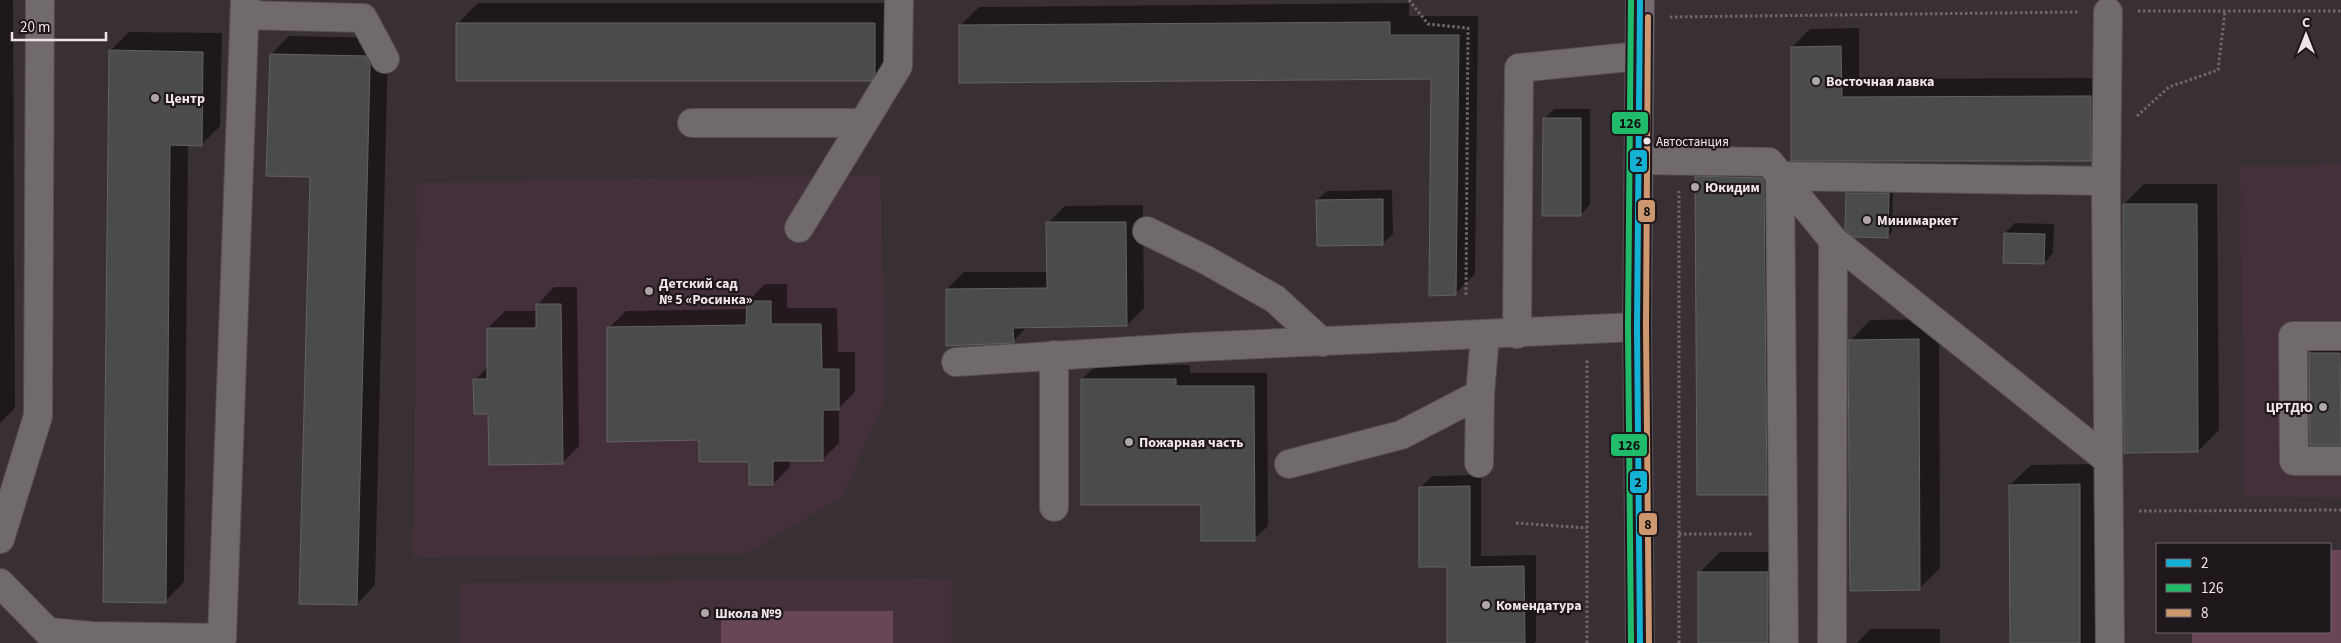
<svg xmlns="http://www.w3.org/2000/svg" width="2341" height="643" viewBox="0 0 2341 643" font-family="'Source Sans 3',sans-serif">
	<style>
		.built { fill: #44303a }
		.green { fill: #694558 }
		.shadow { fill: #0007 }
		.building { fill: #4c4b4b; stroke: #616261 }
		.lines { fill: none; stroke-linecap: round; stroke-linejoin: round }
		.minor-casing { stroke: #554e52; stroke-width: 30 }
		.major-casing { stroke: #554e52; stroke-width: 30 }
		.path { stroke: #6e686b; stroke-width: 3; stroke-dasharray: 2.5 2.5; stroke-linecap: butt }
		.minor { stroke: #706a6d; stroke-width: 28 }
		.major { stroke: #766b70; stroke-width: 28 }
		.bus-1-casing { stroke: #1e171b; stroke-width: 10 }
		.bus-2-casing { stroke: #1e171b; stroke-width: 10 }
		.bus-3-casing { stroke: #1e171b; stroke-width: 10 }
		.bus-1 { stroke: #13b2d5; stroke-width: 6 }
		.bus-2 { stroke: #20bc6c; stroke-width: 6 }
		.bus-3 { stroke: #cd976f; stroke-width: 6 }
		.poi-dot { fill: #afa6aa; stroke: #1e171b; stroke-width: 2 }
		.bus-dot { fill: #efe5ea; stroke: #1e171b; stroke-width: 2 }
		.labels { text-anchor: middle; stroke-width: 4.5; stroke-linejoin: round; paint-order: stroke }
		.bus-label { font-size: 13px; fill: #efe5ea; stroke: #1e171b; text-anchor: start }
		.poi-label { font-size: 14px; font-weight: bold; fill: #efe5ea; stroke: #1e171b; text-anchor: start }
		.line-badge { stroke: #1e171b; stroke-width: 2 }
		.pale-badge-label { font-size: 14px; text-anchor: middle; font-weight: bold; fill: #111 }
	</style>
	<rect width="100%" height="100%" fill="#383034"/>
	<g class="built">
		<polygon points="2341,165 2341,498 2245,496 2240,166"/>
		<polygon points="881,175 885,399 843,496 745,554 413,557 417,183"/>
		<polygon points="951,579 951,643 460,643 461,583"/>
	</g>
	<g class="green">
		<polygon points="2330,550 2341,550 2341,643 2192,643 2192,632 2330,632"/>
		<rect x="721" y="611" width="172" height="32"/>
	</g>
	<g class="shadow">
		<polygon points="0,0 13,0 15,408 0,423"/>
		<polygon points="478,3 895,3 891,59 870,80 457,24"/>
		<polygon points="1409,3 1409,16 1478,16 1475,274 1456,293 1433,78 960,26 979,7"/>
		<polygon points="1859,28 1859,79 2109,78 2108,141 2090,160 1792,159 1792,47 1810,29"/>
		<polygon points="129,32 222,33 220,126 201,145 188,145 184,582 165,601 110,51"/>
		<polygon points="289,36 384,38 388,46 375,585 357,604 311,176 271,54"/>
		<polygon points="1554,109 1590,109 1590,205 1580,215 1544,119"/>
		<polygon points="1717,156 1782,157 1787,473 1767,494 1696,177"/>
		<polygon points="2144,184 2217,184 2219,430 2198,451 2124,204"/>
		<polygon points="1852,188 1893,189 1892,232 1887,237 1847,193"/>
		<polygon points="1392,190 1393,234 1383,243 1317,200 1327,191"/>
		<polygon points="1143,205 1144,308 1127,325 1028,326 1013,341 947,289 964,272 1048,272 1048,223 1065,206"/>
		<polygon points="2015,223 2054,224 2053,253 2044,263 2005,233"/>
		<polygon points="765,284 787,284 787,308 837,308 838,352 855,352 855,392 839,408 839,443 822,460 790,460 790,467 773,484 750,461 700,439 609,328 626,311 748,309 748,301"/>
		<polygon points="554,287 577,287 579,446 562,463 490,413 475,380 489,366 488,328 505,311 538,311 538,304"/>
		<polygon points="1939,319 1940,568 1919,589 1850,341 1870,320"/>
		<polygon points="2324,339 2341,339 2341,444 2310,353"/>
		<polygon points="1096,365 1190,365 1190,373 1267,373 1268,526 1254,539 1202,504 1082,379"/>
		<polygon points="2100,464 2101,643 2011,643 2010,485 2031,465"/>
		<polygon points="1481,475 1481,556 1536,555 1536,641 1534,643 1448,643 1448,565 1420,488 1432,476"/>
		<polygon points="1720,552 1788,552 1788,643 1699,643 1699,573"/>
		<polygon points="1870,629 1940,629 1940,643 1857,643"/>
	</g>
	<g class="building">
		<polygon points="1390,22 1390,35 1459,35 1456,295 1429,296 1431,79 959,83 959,25"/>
		<polygon points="456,23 875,23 875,73 871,81 456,81"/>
		<polygon points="1841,46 1842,97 2091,96 2091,161 1791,161 1791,47"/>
		<polygon points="109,50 203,52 202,146 170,145 166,603 103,602"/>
		<polygon points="270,54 366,56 370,65 357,605 299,604 310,177 266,176"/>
		<polygon points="1543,118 1581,118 1581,216 1542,216"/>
		<polygon points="1695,176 1762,178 1764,181 1767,495 1697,495"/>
		<polygon points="1846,193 1889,193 1888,238 1854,237 1845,229"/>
		<polygon points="1383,199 1383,245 1317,246 1316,200"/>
		<polygon points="2123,204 2197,204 2198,452 2124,453"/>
		<polygon points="1046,222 1126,222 1127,326 1013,328 1014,343 946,346 946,289 1047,288"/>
		<polygon points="2004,233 2045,234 2044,264 2003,263"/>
		<polygon points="747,301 771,301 771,324 821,324 822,369 839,369 839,410 823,410 823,461 773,461 773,485 749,485 749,462 699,462 699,440 607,442 607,327 746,325"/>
		<polygon points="536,304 561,304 563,464 489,465 488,414 474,414 473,379 487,379 487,328 536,328"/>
		<polygon points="1919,339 1920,590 1850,591 1848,340"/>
		<polygon points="2309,353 2340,353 2341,445 2310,445"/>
		<polygon points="1081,379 1176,379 1176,386 1254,386 1255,541 1201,541 1201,505 1081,505"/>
		<polygon points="2080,484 2080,643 2010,643 2009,485"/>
		<polygon points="1470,486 1470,567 1524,566 1525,643 1447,643 1447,567 1419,567 1419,487"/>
		<rect x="1698" y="572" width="70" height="71"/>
	</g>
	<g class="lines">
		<defs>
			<g id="minor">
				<polyline points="2108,12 2106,194 2110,643"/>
				<polyline points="245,15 363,18 385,59"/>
				<polyline points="692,123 863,123"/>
				<polyline points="1639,160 1769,162 1833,240 2108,460"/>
				<polyline points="1780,176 1784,643"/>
				<polyline points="1780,176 2106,181"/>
				<polyline points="799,228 898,66 899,0"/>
				<polyline points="1147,231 1206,260 1275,299 1322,342"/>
				<polyline points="1517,334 1519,68 1639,56"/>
				<polyline points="2341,336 2293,336 2294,461 2341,461"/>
				<polyline points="956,362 1194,347 1637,327"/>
				<polyline points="1479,463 1480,394"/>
				<polyline points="1289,464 1401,435 1480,394 1485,335"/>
				<polyline points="1054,507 1054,355"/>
				<polyline points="0,539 38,416 40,0"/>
				<polyline points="0,583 48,632 92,636 222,638 245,0"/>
				<polyline points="1832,643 1833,240"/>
			</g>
			<polyline id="major" points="1640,0 1637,327 1640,643"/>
		</defs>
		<use href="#minor" class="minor-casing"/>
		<use href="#major" class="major-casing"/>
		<g class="path">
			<polyline points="1409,0 1428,24 1468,28 1466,297"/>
			<polyline points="2138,11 2341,11"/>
			<polyline points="1670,17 2079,12"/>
			<polyline points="2137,116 2169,87 2218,70 2225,11"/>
			<polyline points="2139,511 2341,510"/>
			<polyline points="1516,523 1587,528"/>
			<polyline points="1679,534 1753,534"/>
			<polyline points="1587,643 1587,358"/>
			<polyline points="1679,643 1679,191"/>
		</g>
		<use href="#minor" class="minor"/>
		<use href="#major" class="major"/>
		<defs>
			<polyline id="bus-1" points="1640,0 1637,327 1640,643"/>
			<polyline id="bus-2" points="1631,643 1628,327 1631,0"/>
			<polyline id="bus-3" points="1648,17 1646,327 1649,643"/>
		</defs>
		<use href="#bus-1" class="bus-1-casing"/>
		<use href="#bus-2" class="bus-2-casing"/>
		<use href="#bus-3" class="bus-3-casing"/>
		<use href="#bus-1" class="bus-1"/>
		<use href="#bus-2" class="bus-2"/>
		<use href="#bus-3" class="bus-3"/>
	</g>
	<g class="poi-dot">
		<circle cx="1816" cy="81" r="5"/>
		<circle cx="155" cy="98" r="5"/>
		<circle cx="1695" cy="187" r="5"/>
		<circle cx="1867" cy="220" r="5"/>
		<circle cx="649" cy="291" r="5"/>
		<circle cx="2323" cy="407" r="5"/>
		<circle cx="1129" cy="442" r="5"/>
		<circle cx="1486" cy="605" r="5"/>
		<circle cx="705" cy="613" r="5"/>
	</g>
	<circle class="bus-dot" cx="1647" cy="141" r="4.5"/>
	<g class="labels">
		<g class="bus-label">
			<text x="1656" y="146">Автостанция</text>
		</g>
		<g class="poi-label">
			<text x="1826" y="86">Восточная лавка</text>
			<text x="165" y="103">Центр</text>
			<text x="1705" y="192">Юкидим</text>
			<text x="1877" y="225">Минимаркет</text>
			<text x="659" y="288">Детский сад<tspan x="659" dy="16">№ 5 «Росинка»</tspan></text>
			<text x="2313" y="412" text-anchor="end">ЦРТДЮ</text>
			<text x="1139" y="447">Пожарная часть</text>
			<text x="1496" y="610">Комендатура</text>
			<text x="715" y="618">Школа №9</text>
		</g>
	</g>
	<g class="line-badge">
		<rect x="1611" y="111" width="38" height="24" rx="5" fill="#20bc6c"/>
		<rect x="1629" y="149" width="19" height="24" rx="5" fill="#13b2d5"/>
		<rect x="1637" y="199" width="19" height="24" rx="5" fill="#cd976f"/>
		<rect x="1610" y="433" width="38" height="24" rx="5" fill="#20bc6c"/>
		<rect x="1629" y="470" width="19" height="24" rx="5" fill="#13b2d5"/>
		<rect x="1638" y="512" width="20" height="24" rx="5" fill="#cd976f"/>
	</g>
	<g class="pale-badge-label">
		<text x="1630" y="128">126</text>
		<text x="1639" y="166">2</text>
		<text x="1647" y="216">8</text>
		<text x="1629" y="450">126</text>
		<text x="1638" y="487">2</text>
		<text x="1648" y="529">8</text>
	</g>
	<rect x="2156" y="543" width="175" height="90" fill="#1e171b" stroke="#72696e"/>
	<rect x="2166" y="559" width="25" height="8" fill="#13b2d5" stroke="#72696e"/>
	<text x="2201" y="568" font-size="15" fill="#efe5ea">2</text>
	<rect x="2166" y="584" width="25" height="8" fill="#20bc6c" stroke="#72696e"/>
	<text x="2201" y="593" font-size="15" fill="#efe5ea">126</text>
	<rect x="2166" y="609" width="25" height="8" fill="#cd976f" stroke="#72696e"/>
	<text x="2201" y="618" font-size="15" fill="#efe5ea">8</text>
	<g transform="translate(2306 35)" stroke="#1e171b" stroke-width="4" paint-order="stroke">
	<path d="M0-4L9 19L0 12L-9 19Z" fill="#efe5ea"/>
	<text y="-8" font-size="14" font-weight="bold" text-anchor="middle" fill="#efe5ea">С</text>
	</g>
	<path d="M12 32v8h94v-8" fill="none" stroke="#efe5ea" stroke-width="2.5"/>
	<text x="20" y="32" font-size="15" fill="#efe5ea" stroke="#1e171b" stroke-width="4" paint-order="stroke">20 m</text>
</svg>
